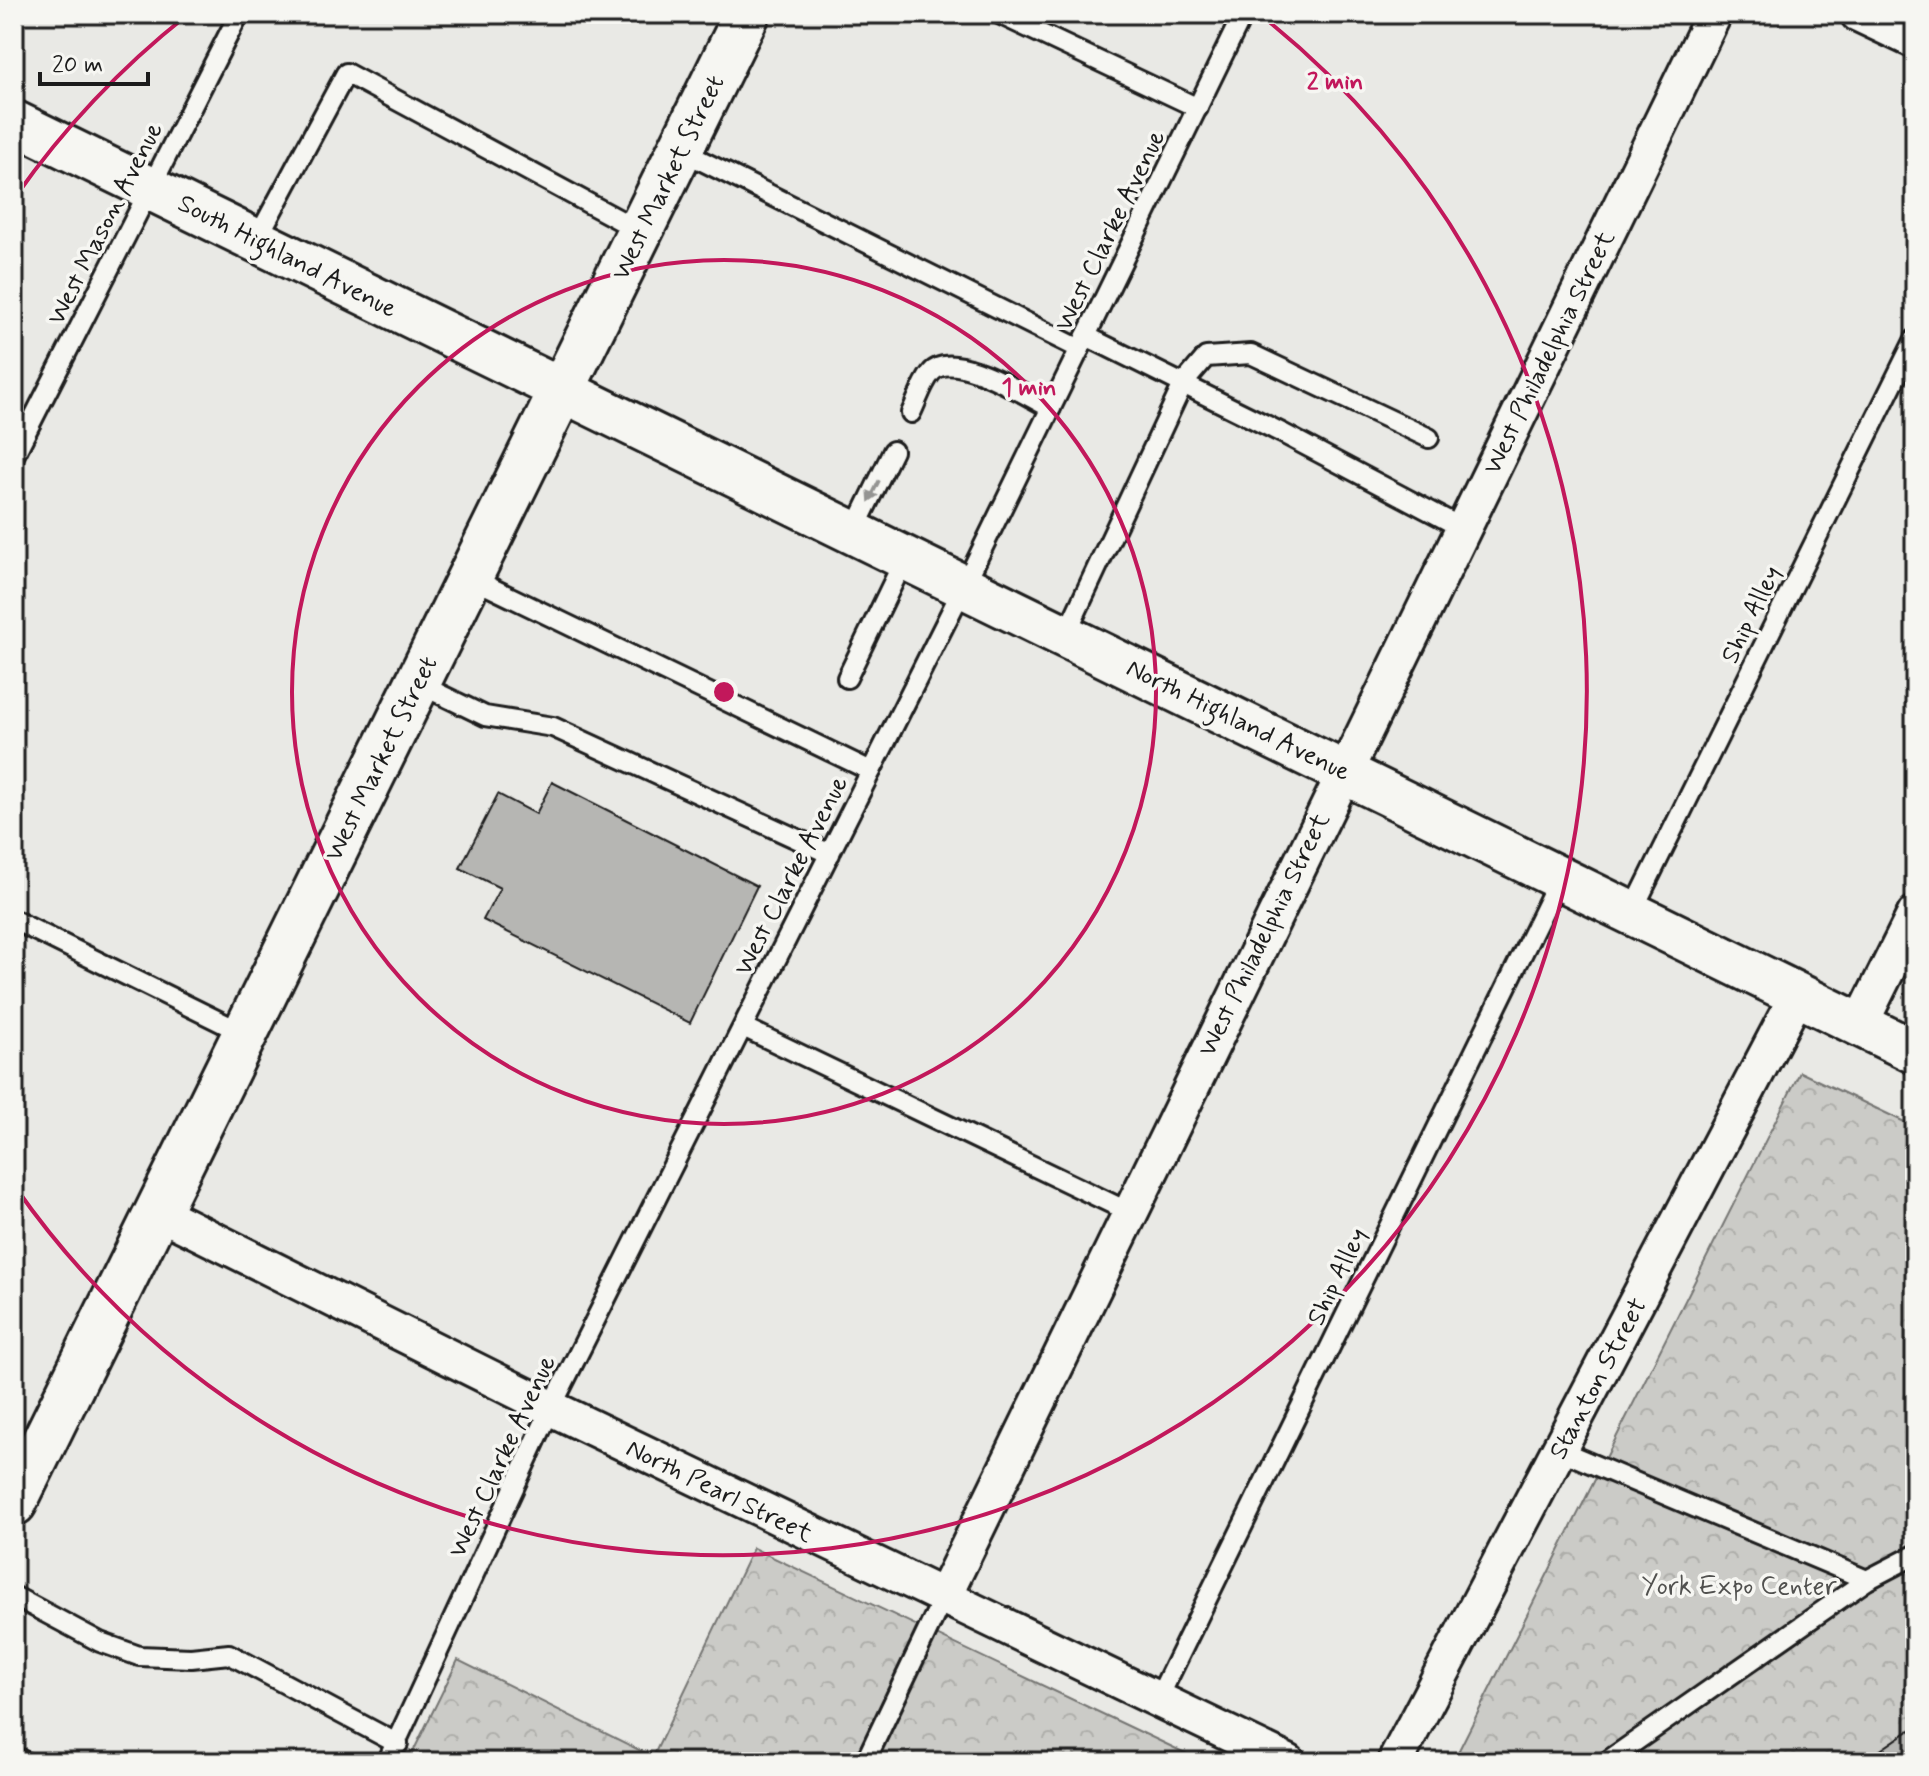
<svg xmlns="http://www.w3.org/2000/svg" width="1929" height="1776" viewBox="0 0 1929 1776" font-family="Mynerve,sans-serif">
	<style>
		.park { fill: url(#park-crowns); stroke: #747472; stroke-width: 2 }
		.building { fill: #b6b6b3; stroke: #1c1c1c; stroke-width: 2 }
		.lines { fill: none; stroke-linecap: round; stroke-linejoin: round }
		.service-casing { stroke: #1c1c1c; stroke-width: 24 }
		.minor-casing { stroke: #1c1c1c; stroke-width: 40 }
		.tertiary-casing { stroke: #1c1c1c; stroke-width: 48 }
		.primary-casing { stroke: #1c1c1c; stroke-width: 50 }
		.service { stroke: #f6f6f2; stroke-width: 18 }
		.minor { stroke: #f6f6f2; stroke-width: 34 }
		.tertiary { stroke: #f6f6f2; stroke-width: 42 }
		.primary { stroke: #f6f6f2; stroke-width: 44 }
		.oneway { fill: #949492 }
		.ring { fill: none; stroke: #c2185b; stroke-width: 4 }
		.labels { text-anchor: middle; stroke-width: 7; stroke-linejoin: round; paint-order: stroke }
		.street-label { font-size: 26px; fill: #1c1c1c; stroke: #f6f6f2 }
		.park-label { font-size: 26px; fill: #51514f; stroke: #f6f6f2 }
		.centre { fill: #c2185b; stroke: #f6f6f2; stroke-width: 4 }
		.ring-label { font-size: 24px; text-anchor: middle; font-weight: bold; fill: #c2185b; stroke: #f6f6f2; stroke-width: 7; stroke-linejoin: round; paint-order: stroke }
	</style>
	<defs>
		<pattern id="park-crowns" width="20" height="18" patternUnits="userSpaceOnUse" patternTransform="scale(2)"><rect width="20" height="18" fill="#cbcbc7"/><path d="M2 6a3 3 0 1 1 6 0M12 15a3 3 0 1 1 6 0" fill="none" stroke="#aeaeaa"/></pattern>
	</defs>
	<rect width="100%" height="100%" fill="#e9e9e5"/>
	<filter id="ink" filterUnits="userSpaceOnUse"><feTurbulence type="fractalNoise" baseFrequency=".0125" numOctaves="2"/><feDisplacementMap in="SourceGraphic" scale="16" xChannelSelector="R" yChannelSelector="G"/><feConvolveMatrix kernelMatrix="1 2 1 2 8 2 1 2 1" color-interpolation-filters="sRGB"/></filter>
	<g filter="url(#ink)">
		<g class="park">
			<polygon points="1800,1072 1915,1127 1915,1762 1453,1762"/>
			<polygon points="753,1548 1204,1762 408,1762 458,1660 653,1757"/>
		</g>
		<g class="building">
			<polygon points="552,782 757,886 690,1023 483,920 500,888 460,868 498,794 536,814"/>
			<polygon points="1910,1730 1915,1737 1915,1762 1863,1762"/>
		</g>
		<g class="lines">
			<defs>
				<g id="service">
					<polyline points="999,14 1198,108"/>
					<polyline points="680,150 1080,349"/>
					<polyline points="257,239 346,73 640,231"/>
					<polyline points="1086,336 1282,433 1462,528"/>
					<path d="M911,413C917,401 922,384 931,373C952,347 1026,396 1051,408"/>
					<polyline points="14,456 239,14"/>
					<polyline points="854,531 893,451"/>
					<polyline points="469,577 871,771"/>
					<polyline points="1066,634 1183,384 1206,357 1251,354 1429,438"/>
					<polyline points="847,678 906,556"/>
					<polyline points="417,683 485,716 553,727 830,854"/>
					<polyline points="1632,912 1915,339"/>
					<polyline points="14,920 243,1033"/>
					<polyline points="743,1027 1129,1212"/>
					<polyline points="1559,1450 1867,1580"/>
					<polyline points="14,1596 100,1642 139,1656 191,1658 229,1654 398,1744"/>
					<polyline points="1158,1699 1560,877"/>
					<polyline points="14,1756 25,1762"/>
					<polyline points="387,1762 551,1408 965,584 1243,14"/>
					<polyline points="865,1762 943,1598"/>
					<polyline points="1606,1762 1867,1580 1915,1555"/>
				</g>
				<g id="minor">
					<polyline points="1858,14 1915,41"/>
					<polyline points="1860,1025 1915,914"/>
					<polyline points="156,1211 551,1408 1288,1762"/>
					<polyline points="943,1598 1714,14"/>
					<polyline points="1395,1762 1798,994"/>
				</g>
				<polyline id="tertiary" points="14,122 1915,1052"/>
				<polyline id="primary" points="14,1503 747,14"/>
			</defs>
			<use href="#service" class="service-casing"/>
			<use href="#minor" class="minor-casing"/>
			<use href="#tertiary" class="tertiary-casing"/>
			<use href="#primary" class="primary-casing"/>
			<use href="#service" class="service"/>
			<use href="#minor" class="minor"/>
			<use href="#tertiary" class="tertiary"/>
			<use href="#primary" class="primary"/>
		</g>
		<defs><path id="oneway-solid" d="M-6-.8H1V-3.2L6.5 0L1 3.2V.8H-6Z" transform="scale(2)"/></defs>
		<use class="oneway" href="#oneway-solid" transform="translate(874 491) rotate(116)"/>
	</g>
	<g class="ring">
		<circle cx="724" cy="692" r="432"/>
		<path d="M16 196A864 864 0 0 1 186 16M1262 16A864 864 0 1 1 16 1188"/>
	</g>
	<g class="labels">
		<g class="street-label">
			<text transform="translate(667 177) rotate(-64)" y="9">West Market Street</text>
			<text transform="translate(104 223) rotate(-63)" y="9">West Mason Avenue</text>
			<text transform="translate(1109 230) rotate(-64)" y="9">West Clarke Avenue</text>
			<text transform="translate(288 255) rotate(27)" y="9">South Highland Avenue</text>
			<text transform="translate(1548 352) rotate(-64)" y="9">West Philadelphia Street</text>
			<text transform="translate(1750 614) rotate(-64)" y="9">Ship Alley</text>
			<text transform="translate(1239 719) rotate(26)" y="9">North Highland Avenue</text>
			<text transform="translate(380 758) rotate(-64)" y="9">West Market Street</text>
			<text transform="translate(790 875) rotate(-63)" y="9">West Clarke Avenue</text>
			<text transform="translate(1263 934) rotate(-64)" y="9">West Philadelphia Street</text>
			<text transform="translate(1336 1276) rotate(-64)" y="9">Ship Alley</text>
			<text transform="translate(1597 1378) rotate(-62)" y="9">Stanton Street</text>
			<text transform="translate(501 1456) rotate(-65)" y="9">West Clarke Avenue</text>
			<text transform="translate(720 1490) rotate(26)" y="9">North Pearl Street</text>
		</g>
		<g class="park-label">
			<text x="1739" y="1594">York Expo Center</text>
		</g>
	</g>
	<circle cx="724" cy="692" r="12" class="centre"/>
	<g class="ring-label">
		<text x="1335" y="89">2 min</text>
		<text x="1029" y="395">1 min</text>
	</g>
	<rect width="1929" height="1776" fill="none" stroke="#f6f6f2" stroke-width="48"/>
	<rect x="24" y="24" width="1881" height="1728" fill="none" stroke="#1c1c1c" stroke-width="3" filter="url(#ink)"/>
	<path d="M40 72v12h108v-12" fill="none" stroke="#1c1c1c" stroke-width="4"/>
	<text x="52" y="72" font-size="24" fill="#1c1c1c" stroke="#f6f6f2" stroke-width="6" paint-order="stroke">20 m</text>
</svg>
